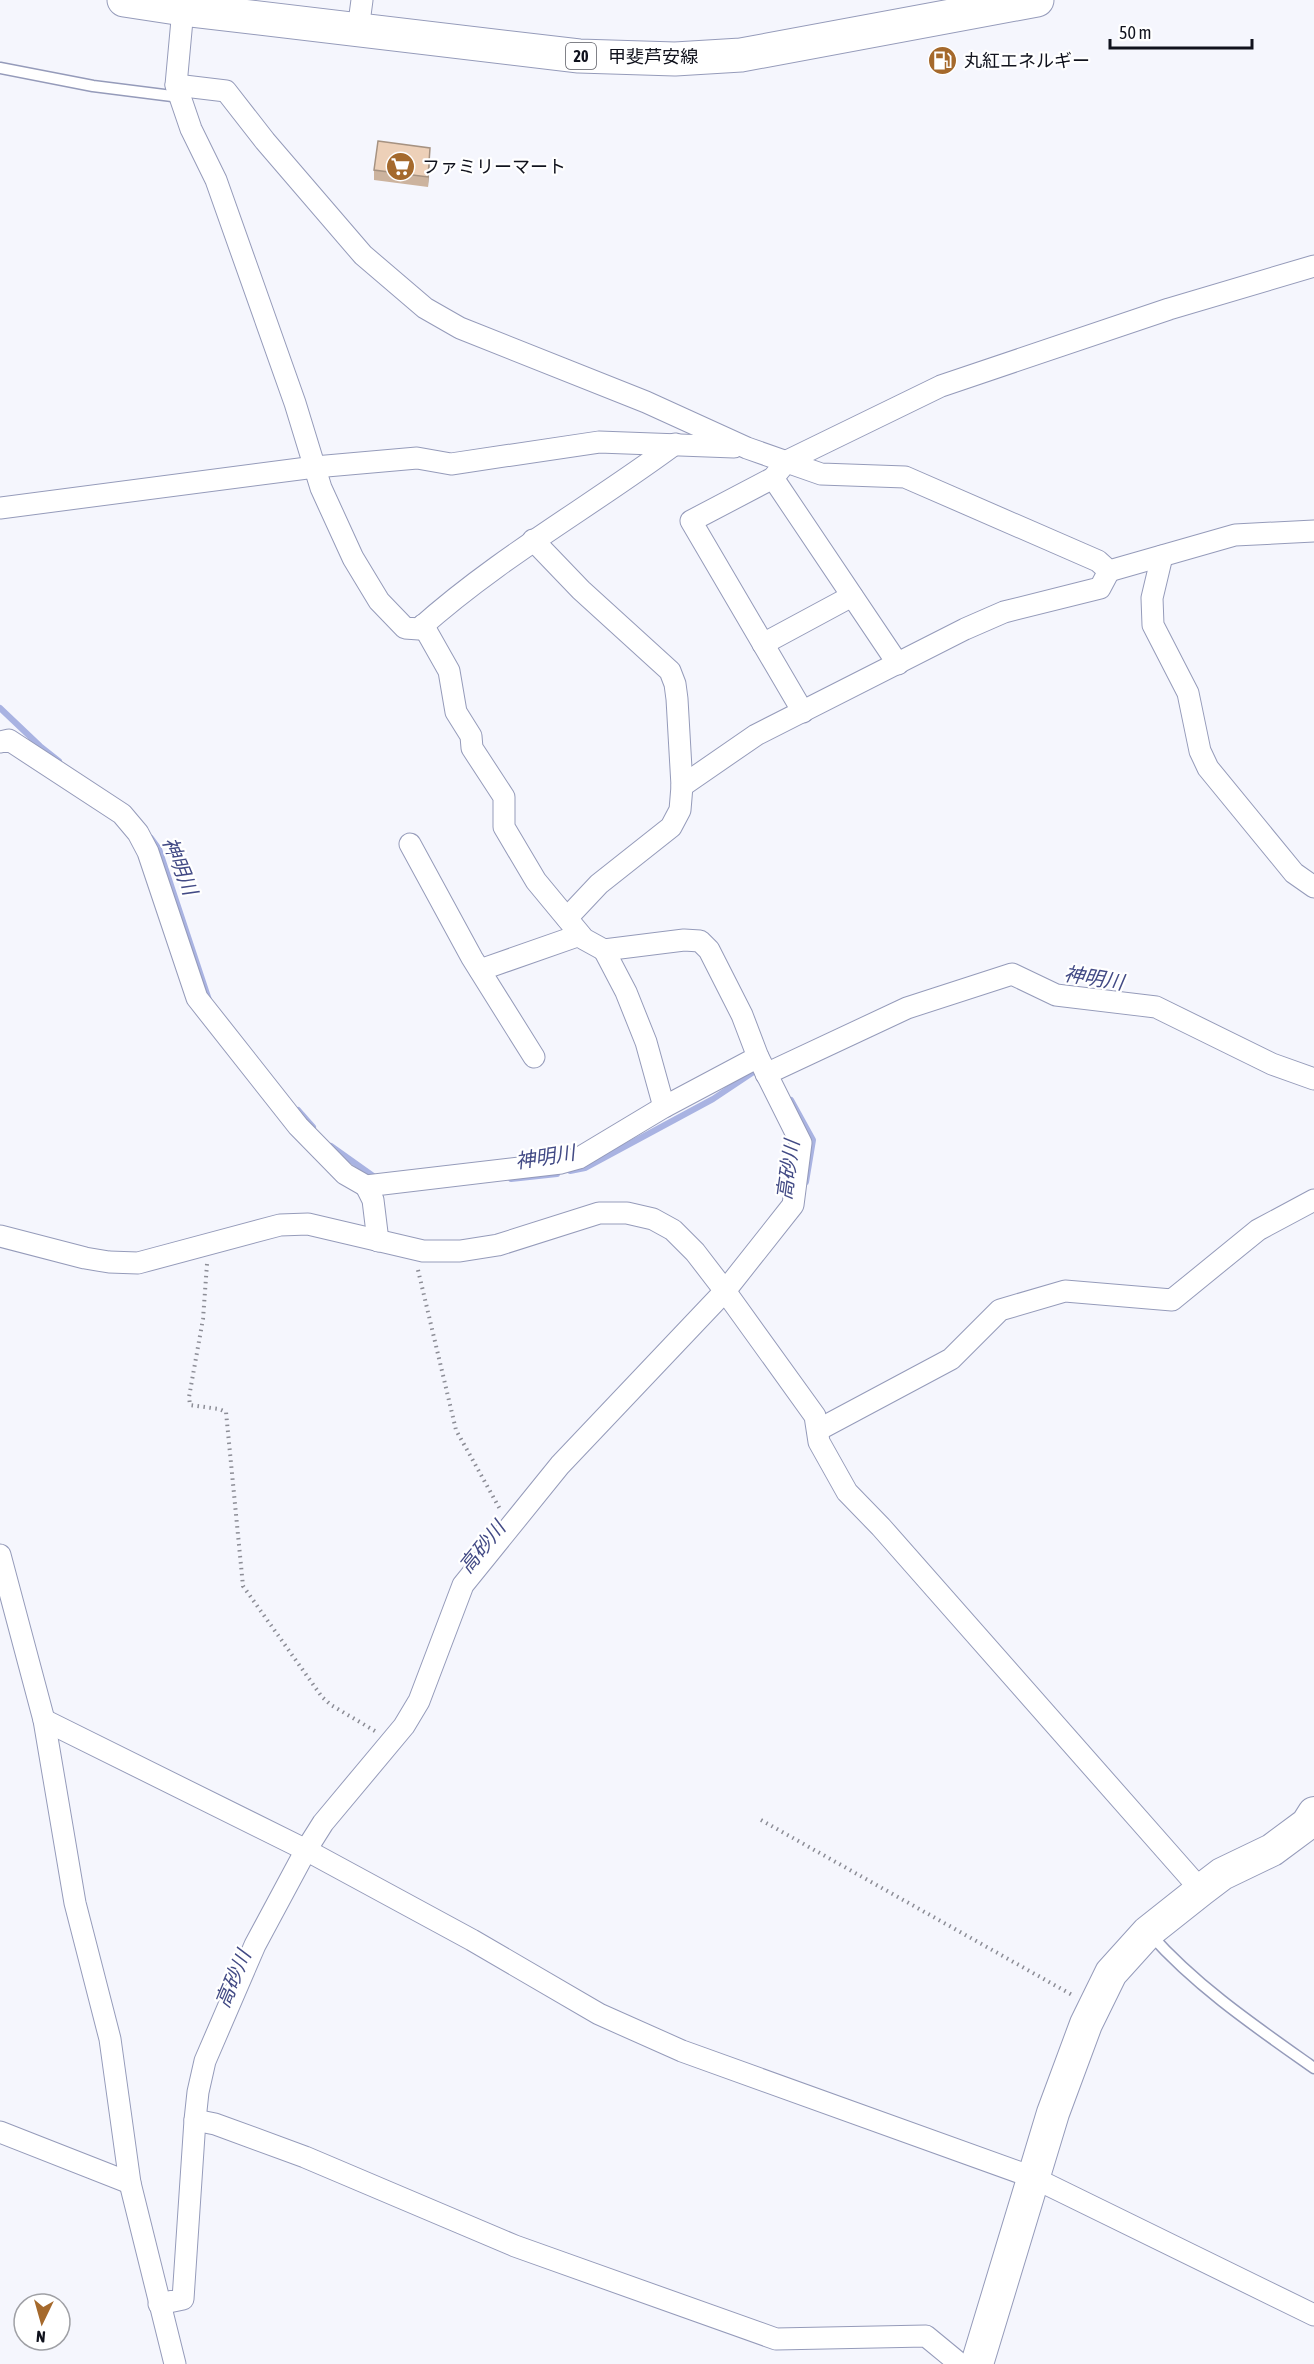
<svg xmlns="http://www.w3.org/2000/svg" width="1314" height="2364" viewBox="0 0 1314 2364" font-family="'Asap Condensed','Noto Sans JP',sans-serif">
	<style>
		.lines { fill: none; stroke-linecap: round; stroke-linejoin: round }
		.stream { stroke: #a9b3e2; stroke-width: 6 }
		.lane-casing { stroke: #959bba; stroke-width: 13 }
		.street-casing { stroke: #959bba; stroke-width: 23 }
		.secondary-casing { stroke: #959bba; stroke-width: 34 }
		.primary-casing { stroke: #959bba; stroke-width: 35 }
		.path { stroke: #8c8d96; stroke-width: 4; stroke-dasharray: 1.5 4.5; stroke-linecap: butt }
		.lane { stroke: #fff; stroke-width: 10 }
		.street { stroke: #fff; stroke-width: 21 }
		.secondary { stroke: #fff; stroke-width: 32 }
		.primary { stroke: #fff; stroke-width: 33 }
		.wall { fill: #ccb39e }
		.shaded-wall { fill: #a69281 }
		.building { fill: #edd0b8; stroke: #a69281; stroke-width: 1.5 }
		.labels { text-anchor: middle; stroke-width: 4.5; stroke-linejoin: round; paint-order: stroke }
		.shield { fill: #fff; stroke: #585961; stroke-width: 1.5 }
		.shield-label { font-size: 16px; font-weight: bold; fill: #10121d }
		.street-label { font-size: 18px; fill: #10121d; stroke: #fff }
		.poi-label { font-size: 18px; fill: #10121d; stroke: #fff; text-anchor: start }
		.water-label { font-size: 20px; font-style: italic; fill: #424a85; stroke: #fff }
	</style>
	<rect width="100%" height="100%" fill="#f5f6fd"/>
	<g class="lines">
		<g class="stream">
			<polyline points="0,708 40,746 59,761"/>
			<polyline points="151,838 159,849 210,1003"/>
			<polyline points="791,1100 813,1140 806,1182"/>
			<polyline points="298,1110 313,1127"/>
			<polyline points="331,1146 376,1178"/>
			<polyline points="570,1171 585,1168 713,1099 761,1067"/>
			<polyline points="511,1179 557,1174"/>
		</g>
		<defs>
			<g id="lane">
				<polyline points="0,68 93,86 180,97"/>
				<path d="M1150,1934C1197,1987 1256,2027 1314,2068"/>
			</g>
			<g id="street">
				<path d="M183,9L176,85L191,129L216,180L295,403L321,488L353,558L379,601L405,628L419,629C498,558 590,507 675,444"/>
				<polyline points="358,30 362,0"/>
				<polyline points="176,85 226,91 265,141 363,255 425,308 460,328 646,402 747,448 821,474 905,477 1098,561 1109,571 1235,535 1314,531"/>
				<polyline points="773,478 898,664"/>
				<polyline points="0,508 315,467 417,458 451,464 599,442 734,447"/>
				<polyline points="533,540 581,590 670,671 675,684 677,699 682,786 680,810 671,827 599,884 567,918"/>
				<polyline points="1162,556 1152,598 1153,625 1188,693 1200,751 1208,768 1294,873 1314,887"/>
				<polyline points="763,644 852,596"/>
				<polyline points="803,712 691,521 773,478 787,461 941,386 1169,309 1314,266"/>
				<polyline points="0,742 9,740 122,814 138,833 148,852 197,998 298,1126 345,1174 366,1186 561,1163 579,1158 664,1107 758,1057"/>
				<polyline points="682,786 756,735 965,629 1004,612 1100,588 1109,571"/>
				<polyline points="410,844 472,958 534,1057"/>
				<polyline points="604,950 626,992 646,1042 664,1107"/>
				<polyline points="480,970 580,935"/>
				<polyline points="766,1074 907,1008 1012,974 1056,995 1156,1007 1272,1064 1314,1079"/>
				<polyline points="366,1186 373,1200 378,1241"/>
				<polyline points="0,1236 85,1258 109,1262 138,1263 280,1225 308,1224 423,1251 460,1251 498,1245 599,1213 627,1213 653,1219 673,1230 695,1252 725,1291 815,1416 819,1442 847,1492 881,1527 1201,1890"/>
				<polyline points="818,1430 951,1359 1000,1310 1065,1291 1172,1300 1258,1230 1314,1200"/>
				<polyline points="0,1555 44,1720 75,1903 110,2039 130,2183 175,2364"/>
				<polyline points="44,1720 306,1850 472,1940 599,2014 682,2051 1032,2177 1314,2315"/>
				<polyline points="195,2120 215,2124 305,2157 515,2246 776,2339 926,2336 960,2364"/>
				<polyline points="0,2132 130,2183"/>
				<polyline points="159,2304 183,2299 195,2120 198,2092 205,2061 255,1945 306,1850 323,1823 404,1726 419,1701 463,1585 560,1465 725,1291 793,1205 801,1143 758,1057 742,1015 709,950 700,941 684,940 604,950 584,939 536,881 504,827 504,797 472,748 471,736 456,712 449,671 423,625"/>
			</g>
			<polyline id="secondary" points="977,2364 1053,2113 1086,2024 1111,1973 1148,1932 1201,1890 1222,1874 1272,1850 1307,1824 1314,1813"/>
			<polyline id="primary" points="124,0 183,9 579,56 675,59 741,55 1037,0"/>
		</defs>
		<use href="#lane" class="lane-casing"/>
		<use href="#street" class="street-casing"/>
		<use href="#secondary" class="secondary-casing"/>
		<use href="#primary" class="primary-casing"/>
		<g class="path">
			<polyline points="207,1264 203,1319 189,1397 190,1405 219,1409 226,1412 243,1586 322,1697 331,1705 375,1731"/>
			<polyline points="418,1270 456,1430 501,1511"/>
			<polyline points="761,1820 1074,1996"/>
		</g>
		<use href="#lane" class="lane"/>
		<use href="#street" class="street"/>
		<use href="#secondary" class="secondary"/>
		<use href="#primary" class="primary"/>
	</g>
	<polygon class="wall" points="430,158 428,187 374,180 374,170"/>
	<polygon class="shaded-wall" points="430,148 430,158 428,187 428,177"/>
	<polygon class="building" points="378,141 430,148 428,177 374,170"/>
	<defs>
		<symbol id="fuel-disc" viewBox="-11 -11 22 22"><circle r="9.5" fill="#a5692c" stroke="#fff"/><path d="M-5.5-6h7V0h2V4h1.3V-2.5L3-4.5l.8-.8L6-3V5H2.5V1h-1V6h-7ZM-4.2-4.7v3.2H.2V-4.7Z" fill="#fff"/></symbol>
		<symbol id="supermarket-disc" viewBox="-11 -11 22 22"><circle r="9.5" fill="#a5692c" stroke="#fff"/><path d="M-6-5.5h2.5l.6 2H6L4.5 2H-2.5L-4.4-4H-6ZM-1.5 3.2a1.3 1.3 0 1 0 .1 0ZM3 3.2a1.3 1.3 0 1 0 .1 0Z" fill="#fff"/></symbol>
	</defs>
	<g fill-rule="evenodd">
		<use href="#fuel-disc" x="926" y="44" width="33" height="33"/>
		<use href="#supermarket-disc" x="384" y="150" width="33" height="33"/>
	</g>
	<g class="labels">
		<rect class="shield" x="566" y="43" width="30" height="26" rx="4.5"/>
		<g class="shield-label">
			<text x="581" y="62">20</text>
		</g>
		<g class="street-label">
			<text x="653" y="63">甲斐芦安線</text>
		</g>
		<g class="poi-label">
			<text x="964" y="67">丸紅エネルギー</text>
			<text x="422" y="173">ファミリーマート</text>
		</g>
		<g class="water-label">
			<text transform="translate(180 866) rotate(68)" y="7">神明川</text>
			<text transform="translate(1094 978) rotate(9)" y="7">神明川</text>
			<text transform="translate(545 1157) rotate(-9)" y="7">神明川</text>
			<text transform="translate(788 1170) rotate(-82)" y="7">高砂川</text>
			<text transform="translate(482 1547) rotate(-51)" y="7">高砂川</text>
			<text transform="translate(233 1979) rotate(-67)" y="7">高砂川</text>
		</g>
	</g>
	<g transform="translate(42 2322) rotate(185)"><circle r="28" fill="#ffffff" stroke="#9fa0a5" stroke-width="1.5"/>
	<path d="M0-4.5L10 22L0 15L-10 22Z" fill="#a5692c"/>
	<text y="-9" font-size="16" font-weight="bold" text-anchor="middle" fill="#10121d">N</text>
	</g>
	<path d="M1110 39v9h142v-9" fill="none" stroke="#10121d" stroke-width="3"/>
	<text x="1119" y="39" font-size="18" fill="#10121d" stroke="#ffffff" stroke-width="4.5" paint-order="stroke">50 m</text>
</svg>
